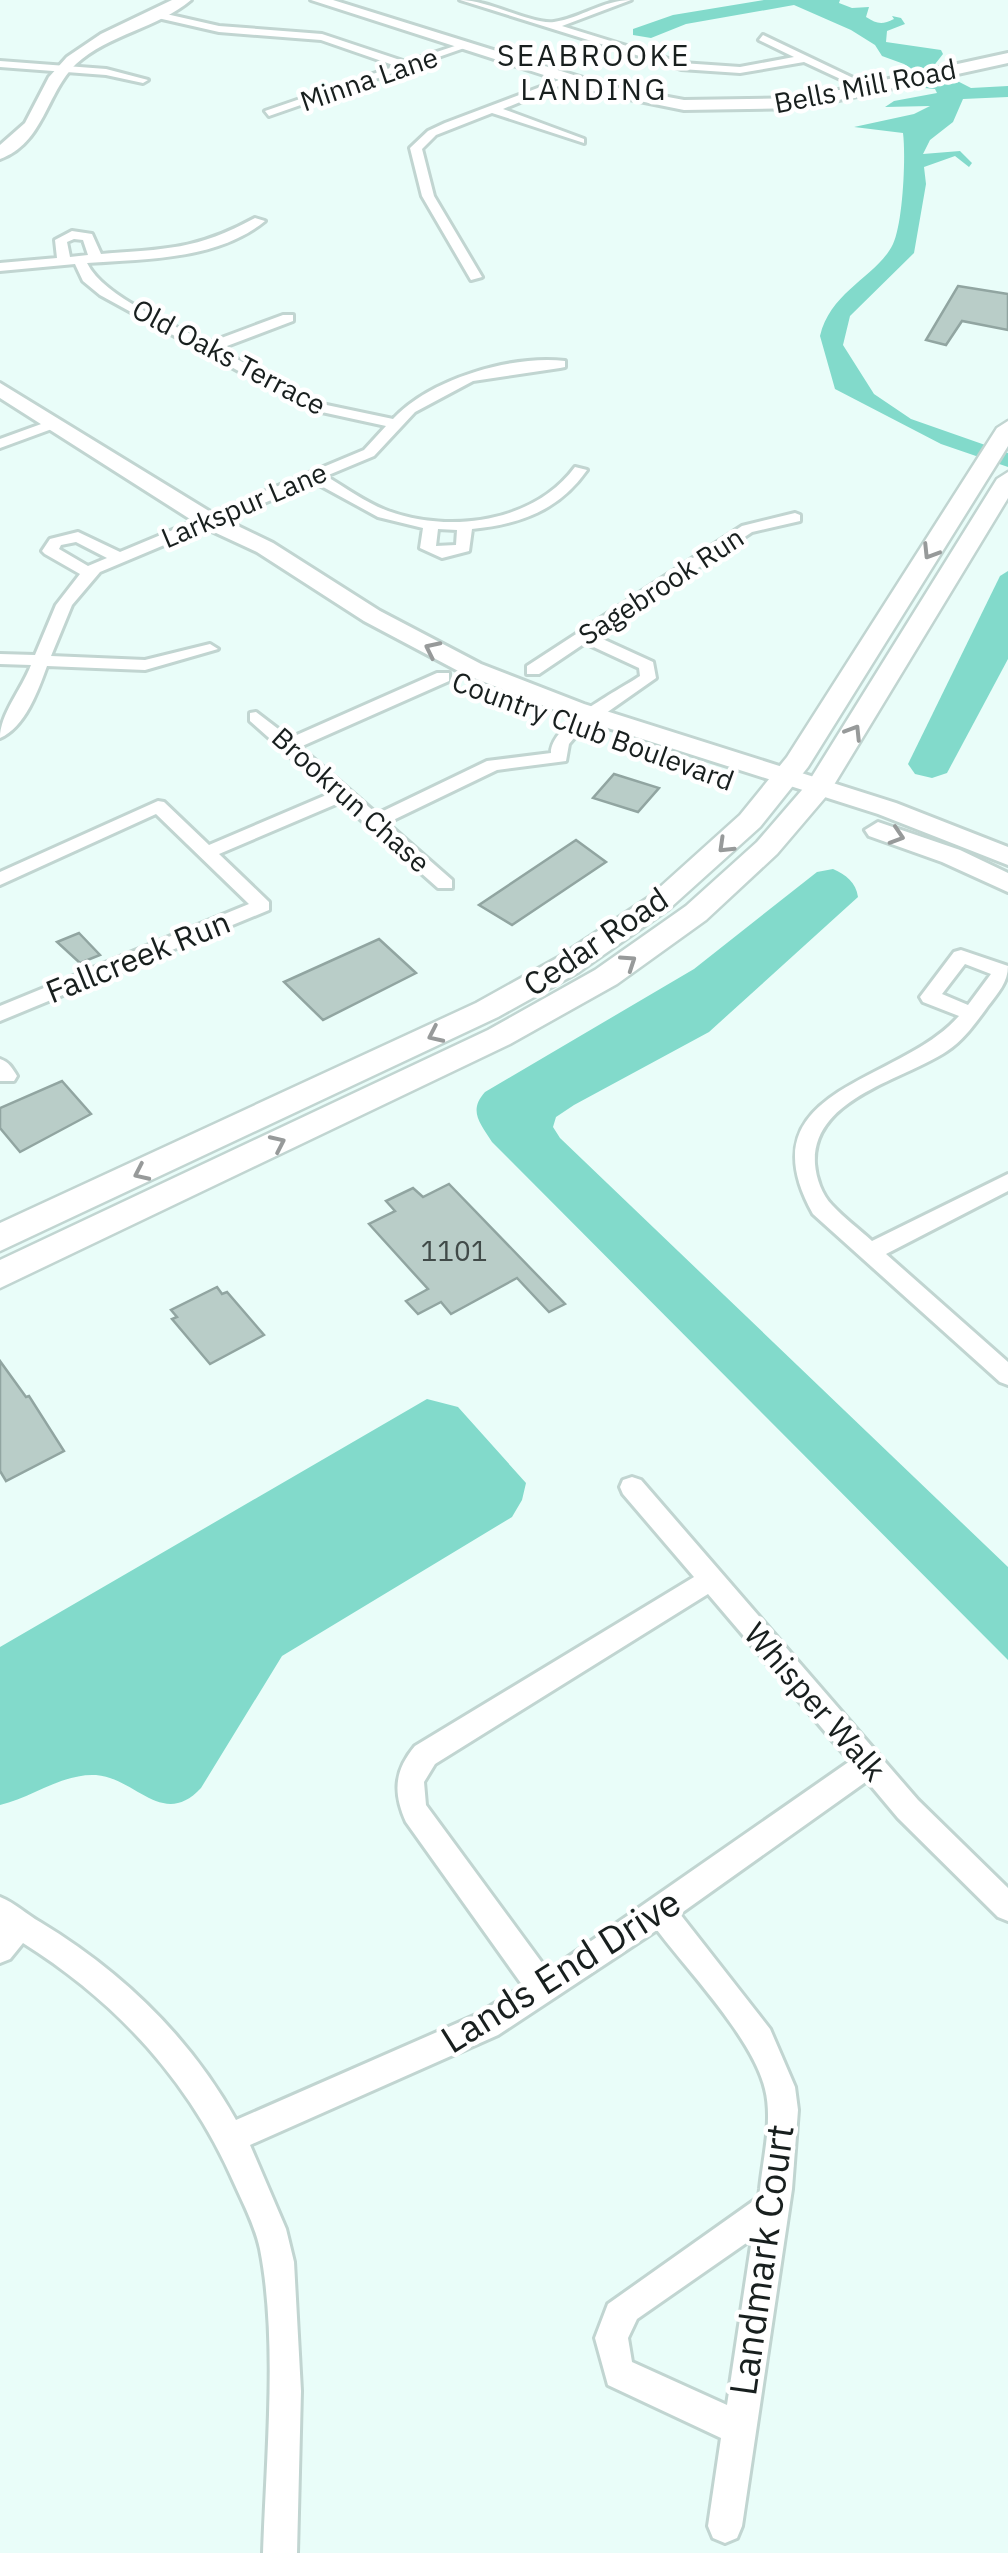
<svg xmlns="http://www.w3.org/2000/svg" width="1008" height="2553" viewBox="0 0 1008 2553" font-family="'IBM Plex Sans',sans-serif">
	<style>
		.water { fill: #82dacb }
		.building { fill: #b9cdc8; stroke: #91a5a1; stroke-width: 2.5 }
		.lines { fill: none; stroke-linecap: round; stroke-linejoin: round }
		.street-casing { stroke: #c1d5d1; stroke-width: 6 }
		.secondary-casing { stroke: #c1d5d1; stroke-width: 6 }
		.primary-casing { stroke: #c1d5d1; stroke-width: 5 }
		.street { fill: #fff; fill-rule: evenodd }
		.secondary { fill: #fff; fill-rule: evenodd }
		.primary { fill: #fff; fill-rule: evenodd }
		.oneway { stroke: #979a9a }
		.labels { text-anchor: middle; stroke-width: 9; stroke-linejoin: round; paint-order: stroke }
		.far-street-label { font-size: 28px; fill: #181f1e; stroke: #fff }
		.number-label { font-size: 28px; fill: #404a48 }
		.far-neighbourhood-label { font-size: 30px; letter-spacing: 2.5px; fill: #181f1e; stroke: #fff }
		.street-label { font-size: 32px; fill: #181f1e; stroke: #fff }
		.near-street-label { font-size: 38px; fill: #181f1e; stroke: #fff }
	</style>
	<rect width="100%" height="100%" fill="#e9fdf9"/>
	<g class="water">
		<path d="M764,0H840L839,3L852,8L869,7L866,17C877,24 882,25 894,19L892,16L901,18L905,24L887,31L886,42L941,50L943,54L932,68L971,88L1008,86V97L963,99L953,122L930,140L923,154L960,151L972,163L969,167L955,156L924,167L926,184L914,253L850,316L843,345L874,394L911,419L1008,453V467L941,444L835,389L820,336C831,290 877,277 893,244C903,223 906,156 903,133L854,127L914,114L930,106L885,107L894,101L937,93L935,89L914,87L928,79L904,64L882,56L875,45L851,30L794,5L686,24L651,38L633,35V29L673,15Z"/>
		<polygon points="1008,571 1008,659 947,773 932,778 915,774 908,764 1000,576"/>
		<path d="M833,869C846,875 856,882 858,897L709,1032L574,1105L556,1117L553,1127L560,1138L1008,1567V1660L492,1142C480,1123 468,1111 485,1092L694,969L817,872Z"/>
		<path d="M427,1399L458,1407L526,1483L522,1500L512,1517L282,1656L201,1788C163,1829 136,1778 96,1775C63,1773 31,1798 0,1805V1647Z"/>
	</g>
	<g class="building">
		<polygon points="958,286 1008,294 1008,330 962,321 946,345 926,340"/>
		<polygon points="614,774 659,788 638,812 593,798"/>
		<polygon points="576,840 606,862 512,925 479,905"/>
		<polygon points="79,933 100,955 80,963 57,942"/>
		<polygon points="379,939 416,973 323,1020 284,982"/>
		<polygon points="62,1081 91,1114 20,1152 0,1128 0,1108"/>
		<polygon points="449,1184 565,1304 549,1312 517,1278 451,1314 441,1302 418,1314 406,1301 428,1289 369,1224 395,1211 386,1201 413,1188 423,1197"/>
		<polygon points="217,1287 222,1294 227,1292 264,1335 210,1364 172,1319 177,1317 171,1310"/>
		<polygon points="0,1361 26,1397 29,1396 64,1451 6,1481 0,1471"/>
	</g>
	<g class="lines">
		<defs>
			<g id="street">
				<path d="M460,0C489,0 532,25 554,22C581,18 603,0 631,0L562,26L682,63L740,67L794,57L759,40L763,35L874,88L864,90L804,62L740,73L681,69Z"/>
				<polygon points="153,11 219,26 322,34 406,62 464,43 473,45 269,116 265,111 396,66 321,40 219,32 149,16"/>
				<polygon points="0,61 106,69 148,80 143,83 106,75 0,67"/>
				<polygon points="567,77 576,79 503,109 584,139 584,143 492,113 436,135 422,149 434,196 482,277 471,280 422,196 410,148 428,131 445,123"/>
				<path d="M255,218L265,221C217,260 146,259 87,263C104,298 174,324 208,343L283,315H293V321L219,349L317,403L393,419C430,379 511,355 565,361V367L560,368L473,381L415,412L374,456L326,476C346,488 366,503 388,511C451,534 534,522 575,467L587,470C559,510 521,524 472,529L469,551L442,558L420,548L423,528L378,517L314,482L100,572L72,605L51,656L145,660L210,644L218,649L145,670L47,666C38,691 25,727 0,738C0,714 22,689 31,665L0,664V654L35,655L56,605L80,574L45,554L42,551L50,539L78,532L120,552L364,450L386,426L308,409L100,295L83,281L75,264L0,271V263L57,258L55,240L72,231L92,234L101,254C165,249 197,250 255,218ZM74,239L83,240L88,255L70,257L67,242ZM438,529L457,530L456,545L436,546ZM76,542L107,558L88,566L59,549L61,545Z"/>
				<polygon points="55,419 62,423 60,426 0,448 0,439"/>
				<path d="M795,513L800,515V521L752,532L596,636L653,662L656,678L579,732L569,744L566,761L497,770L387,823L452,880V888H438L341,802L219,854L269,902V910L0,1021V1006L249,904L156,814L0,885V872L158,801L164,802L209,845L331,793L250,721V713L256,712L290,738L437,673H449V681L300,747L377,814L487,761L551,753C551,724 616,692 640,676L639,668L585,643L539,674H527V666L742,526Z"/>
				<path d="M961,950L1008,966C1008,982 998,993 988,1006C977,1021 964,1040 947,1051C904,1080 811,1098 815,1164C816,1178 822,1195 832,1205C844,1218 859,1229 872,1241L1008,1174V1191L886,1254L1008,1362V1385L1000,1382L813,1214C742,1087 900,1084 959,1016L923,1002L920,997L954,952ZM965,964L991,974L968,1005L942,994Z"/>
				<path d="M0,1059C9,1062 12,1068 17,1076L14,1081H0Z"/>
				<path d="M632,1477L641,1480L918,1800L1008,1888V1921L998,1917L898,1818L867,1781L680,1914L770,2029L795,2087L798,2110L792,2189L742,2526L737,2538L725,2543L713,2538L708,2526L721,2438L608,2385L595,2338L608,2304L759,2197L760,2189C763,2158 773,2120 765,2089C753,2039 689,1972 657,1930L498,2035L250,2145L286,2229L294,2262L301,2391L297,2553H263C266,2460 278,2340 260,2249C255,2226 244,2205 235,2185C191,2083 117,2002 23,1943L10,1959L0,1963V1897C15,1903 26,1914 40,1922C121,1971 189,2036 236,2120L476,2015L523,1986L406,1822C393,1793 394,1771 415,1746L694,1577L623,1494L620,1487L623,1480ZM708,1594L850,1761L548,1971L426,1805L424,1782L435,1764ZM752,2239L727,2405L632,2362L628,2338L637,2319Z"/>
			</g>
			<g id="secondary">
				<path d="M172,0H191C158,28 109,34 76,64C46,93 44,143 0,159V145L25,123L49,77L67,57L101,34Z"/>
				<polygon points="311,0 333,0 609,86 684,100 802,98 1008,53 1008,63 802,108 684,110 600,93"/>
				<polygon points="0,383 217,516 273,543 380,611 481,664 584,704 896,803 1008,847 1008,865 878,814 567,715 464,674 364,621 257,552 201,526 0,398"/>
				<polygon points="878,822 960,850 1008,873 1008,892 942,862 869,836 865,830"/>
			</g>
			<g id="primary">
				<polygon points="1008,421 1008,446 808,767 760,827 669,909 579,972 498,1017 0,1251 0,1223 476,1003 557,958 649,897 740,815 787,757 997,428"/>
				<polygon points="1008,472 1008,498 829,793 777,854 706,920 617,984 510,1044 0,1288 0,1260 488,1030 595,970 686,906 757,842 808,783 997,479"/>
			</g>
		</defs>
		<use href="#street" class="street-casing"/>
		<use href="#secondary" class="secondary-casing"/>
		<use href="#primary" class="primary-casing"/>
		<use href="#street" class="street"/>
		<use href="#secondary" class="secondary"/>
		<use href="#primary" class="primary"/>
	</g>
	<defs><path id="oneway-chevron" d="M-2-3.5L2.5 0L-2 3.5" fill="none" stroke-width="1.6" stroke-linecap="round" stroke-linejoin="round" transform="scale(2.5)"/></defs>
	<g class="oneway">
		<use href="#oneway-chevron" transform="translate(930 552) rotate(122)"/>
		<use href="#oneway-chevron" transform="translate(432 649) rotate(-154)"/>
		<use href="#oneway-chevron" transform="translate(854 732) rotate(-58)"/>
		<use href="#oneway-chevron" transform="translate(897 836) rotate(18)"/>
		<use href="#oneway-chevron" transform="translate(725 846) rotate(136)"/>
		<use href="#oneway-chevron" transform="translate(629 962) rotate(-34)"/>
		<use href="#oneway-chevron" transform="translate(435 1035) rotate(155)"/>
		<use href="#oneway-chevron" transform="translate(278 1143) rotate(-25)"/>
		<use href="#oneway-chevron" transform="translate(141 1173) rotate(155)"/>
	</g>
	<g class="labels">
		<g class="far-street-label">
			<text transform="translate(369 79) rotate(-19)" y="10">Minna Lane</text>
			<text transform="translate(865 86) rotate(-11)" y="10">Bells Mill Road</text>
			<text transform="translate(229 357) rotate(28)" y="10">Old Oaks Terrace</text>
			<text transform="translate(244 505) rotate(-23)" y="10">Larkspur Lane</text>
			<text transform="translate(661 586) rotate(-33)" y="10">Sagebrook Run</text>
			<text transform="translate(593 731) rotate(20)" y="10">Country Club Boulevard</text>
			<text transform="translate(351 800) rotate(42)" y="10">Brookrun Chase</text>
		</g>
		<g class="number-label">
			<text x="454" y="1261">1101</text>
		</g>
		<g class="far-neighbourhood-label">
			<text x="594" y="66">SEABROOKE<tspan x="594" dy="34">LANDING</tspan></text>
		</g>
		<g class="street-label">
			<text transform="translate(596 942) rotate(-34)" y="11">Cedar Road</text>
			<text transform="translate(138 957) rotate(-22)" y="11">Fallcreek Run</text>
			<text transform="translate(815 1702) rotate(49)" y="11">Whisper Walk</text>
		</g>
		<g class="near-street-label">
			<text transform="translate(561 1971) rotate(-32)" y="13">Lands End Drive</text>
			<text transform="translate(762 2260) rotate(-82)" y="13">Landmark Court</text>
		</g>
	</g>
</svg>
